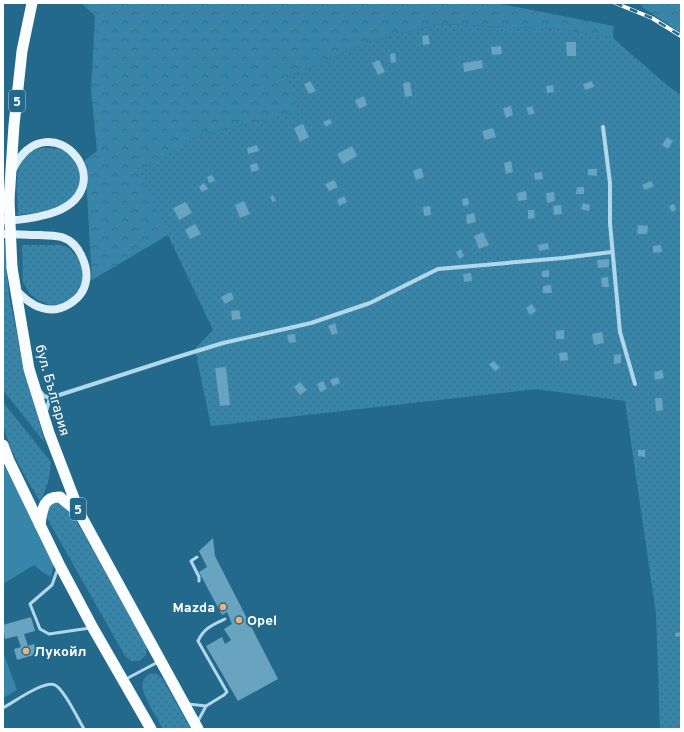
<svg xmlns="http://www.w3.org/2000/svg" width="684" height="732" viewBox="0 0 684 732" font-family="Overpass,sans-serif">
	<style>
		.grass { fill: url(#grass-dots) }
		.forest { fill: url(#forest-crowns) }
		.park { fill: #3785a8 }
		.building { fill: #68a3bf }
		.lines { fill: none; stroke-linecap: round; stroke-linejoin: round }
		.service { stroke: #b1d8ea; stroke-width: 3 }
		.minor { stroke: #b1d8ea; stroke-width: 4 }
		.secondary { stroke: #dceff8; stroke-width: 8 }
		.trunk { stroke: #fafdfe; stroke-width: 11 }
		.rail-casing { stroke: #fff; stroke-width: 4 }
		.rail { stroke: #23698b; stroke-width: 2.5; stroke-dasharray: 8; stroke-linecap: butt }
		.trunk-bridge { stroke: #fafdfe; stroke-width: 11 }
		.poi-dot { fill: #f5b174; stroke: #23698b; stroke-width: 1.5 }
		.labels { text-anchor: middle; stroke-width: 4; stroke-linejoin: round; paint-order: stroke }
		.shield { fill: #23698b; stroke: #bdd2dc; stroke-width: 1 }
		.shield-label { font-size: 13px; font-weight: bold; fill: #fff }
		.street-label { font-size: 14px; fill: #fff; stroke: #23698b }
		.poi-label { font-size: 14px; font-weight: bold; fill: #fff; stroke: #23698b; text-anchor: start }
	</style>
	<defs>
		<pattern id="grass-dots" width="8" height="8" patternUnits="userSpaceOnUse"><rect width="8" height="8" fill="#3785a8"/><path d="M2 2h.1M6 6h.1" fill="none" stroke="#406b7f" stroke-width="1.8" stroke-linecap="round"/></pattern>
		<pattern id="forest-crowns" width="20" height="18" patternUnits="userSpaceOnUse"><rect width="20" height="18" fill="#3785a8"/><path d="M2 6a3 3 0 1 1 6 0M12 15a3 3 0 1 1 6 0" fill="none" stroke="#406b7f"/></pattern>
	</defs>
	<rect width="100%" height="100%" fill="#23698b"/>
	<g class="grass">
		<polygon points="440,24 561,29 613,38 668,86 681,95 681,729 660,729 656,614 625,401 536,389 211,426 195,349 213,330 138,172 199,135 299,112 287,78 364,43"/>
		<path d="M47,148L59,149L69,153L80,170V187L68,202L47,211L18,215C18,193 10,160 35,150C38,148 43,148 47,148Z"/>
		<polygon points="3,244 5,244 9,295 23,365 45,443 3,390"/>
		<polygon points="22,245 61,245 69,248 76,256 83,268 83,279 78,290 70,299 59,304 49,305 38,300 30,294 23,282"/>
		<path d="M3,402L51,462C50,477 47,489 40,501C27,480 6,445 3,421C2,415 3,408 3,402Z"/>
		<path d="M60,502L69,508L146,644C148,652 146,657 139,661H131L125,656L48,520C44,509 49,504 60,502Z"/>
		<path d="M153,673L157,674L162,678L191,729H163C158,720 145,698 143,690C141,681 145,675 153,673Z"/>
	</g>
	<g class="forest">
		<polygon points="81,3 496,3 614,26 613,38 561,29 440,24 364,43 287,78 300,112 199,135 139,172 168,235 92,280 85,160 97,151 91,90 95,16"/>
		<polygon points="640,3 681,3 681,33 642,7"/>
	</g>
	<g class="park">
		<polygon points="3,463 54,562 51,577 41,571 34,565 3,584"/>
		<polygon points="3,652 17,690 3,698"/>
	</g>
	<g class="building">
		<polygon points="428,35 430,44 423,45 422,36"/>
		<polygon points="566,42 576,42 576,56 567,56"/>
		<polygon points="501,46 502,54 492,55 491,47"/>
		<polygon points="395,53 396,62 391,63 390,54"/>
		<polygon points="379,60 385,72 378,75 372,63"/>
		<polygon points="482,60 483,68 464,72 463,63"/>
		<polygon points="310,81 316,91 309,94 304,84"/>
		<polygon points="592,81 594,87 585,90 583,84"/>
		<polygon points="410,82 412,96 405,97 403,83"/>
		<polygon points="553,85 554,92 547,93 546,86"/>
		<polygon points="364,96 367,105 359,109 355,100"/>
		<polygon points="511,106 513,115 506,118 503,108"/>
		<polygon points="532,106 535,113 529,115 526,108"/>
		<polygon points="330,119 332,123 326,127 323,122"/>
		<polygon points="303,124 309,137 300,142 294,128"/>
		<polygon points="493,128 496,137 485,140 482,131"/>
		<polygon points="667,137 673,141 668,149 662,145"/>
		<polygon points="257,145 259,151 248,154 247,148"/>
		<polygon points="352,146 357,156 343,164 337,154"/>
		<polygon points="511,161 513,172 506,174 504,163"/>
		<polygon points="257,163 259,170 251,172 250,165"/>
		<polygon points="421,168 424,177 416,180 413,171"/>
		<polygon points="588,169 597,169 597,176 588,175"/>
		<polygon points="542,172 543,179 535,180 534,173"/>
		<polygon points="212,175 215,181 209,183 207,177"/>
		<polygon points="334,180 338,187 329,191 325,184"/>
		<polygon points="651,181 654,186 645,190 642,185"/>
		<polygon points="204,183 208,189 202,192 199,187"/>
		<polygon points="577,187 584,187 584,194 576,194"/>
		<polygon points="526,191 527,200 518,201 517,193"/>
		<polygon points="554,192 555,201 547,203 546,193"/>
		<polygon points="273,195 276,201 273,202 270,197"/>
		<polygon points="344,196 347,202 339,206 337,200"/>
		<polygon points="468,198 469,205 463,206 462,199"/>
		<polygon points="244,201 250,214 240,218 235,205"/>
		<polygon points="186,202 192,213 179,220 173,208"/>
		<polygon points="583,203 590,205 589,211 581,209"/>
		<polygon points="674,204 676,210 672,212 669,206"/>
		<polygon points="561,205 562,214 554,215 553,206"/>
		<polygon points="430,206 431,215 424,216 423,207"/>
		<polygon points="528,210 534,210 535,218 528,219"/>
		<polygon points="474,213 476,222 467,224 466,215"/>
		<polygon points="195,224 201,234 190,239 185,230"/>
		<polygon points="638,225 648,226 647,234 637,234"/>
		<polygon points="483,232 489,245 479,249 474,236"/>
		<polygon points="548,243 549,249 539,251 538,245"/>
		<polygon points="661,245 662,252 653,253 653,246"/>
		<polygon points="461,249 464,256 459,259 456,252"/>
		<polygon points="609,259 609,267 598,268 597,260"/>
		<polygon points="549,270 549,277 542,277 542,271"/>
		<polygon points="471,273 472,281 464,282 463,274"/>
		<polygon points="608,277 609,287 602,287 601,278"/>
		<polygon points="551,285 552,293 543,293 543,286"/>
		<polygon points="231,292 234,299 225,304 221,297"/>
		<polygon points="532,304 536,311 530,315 526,308"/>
		<polygon points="239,310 241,319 232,320 231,311"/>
		<polygon points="335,323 338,333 332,335 328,326"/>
		<polygon points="564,330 564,339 556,339 556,331"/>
		<polygon points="602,332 604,343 594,345 592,334"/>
		<polygon points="295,334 296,342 289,343 287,335"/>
		<polygon points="567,352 568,360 560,361 559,353"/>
		<polygon points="621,354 621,363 614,364 614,355"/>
		<polygon points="494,361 500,368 495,371 489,364"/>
		<polygon points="226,367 230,405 220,406 215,368"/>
		<polygon points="662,370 664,378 655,380 654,372"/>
		<polygon points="338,377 340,383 333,386 330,380"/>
		<polygon points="323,381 327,389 320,392 317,384"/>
		<polygon points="300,382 307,390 300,395 294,387"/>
		<polygon points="655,398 662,398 663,410 656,411"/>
		<polygon points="638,450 645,450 645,457 638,456"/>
		<polygon points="213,538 215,556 278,679 238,701 206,646 222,637 225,644 231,640 224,629 232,624 227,612 222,615 199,572 207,567 199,551"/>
		<polygon points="31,617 35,631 24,634 28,646 34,644 37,654 17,660 14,649 21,647 17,636 5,639 3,625"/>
		<polygon points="681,632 681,636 676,637 675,633"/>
	</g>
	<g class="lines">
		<g class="service">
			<polyline points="197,557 191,561 199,577 199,581"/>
			<polyline points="58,568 52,585 30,604 40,629 49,634 90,628"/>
			<polyline points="126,679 158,662"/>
			<polyline points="188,704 206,706"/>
			<path d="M3,708C14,702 44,680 55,685C64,689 78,719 84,729"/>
			<path d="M197,723L206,706L224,695L227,692L198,641C204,628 212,625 225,619"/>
		</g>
		<g class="minor">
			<polyline points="603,127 610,183 610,223 620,332 635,384"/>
			<polyline points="39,390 44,396 50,398 174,358 223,343 311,323 370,303 438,269 563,258 612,252"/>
			<polyline points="46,411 50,398"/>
		</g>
		<g class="secondary">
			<path d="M3,220C18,221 34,218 49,214C130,189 49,97 13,169"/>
			<path d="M3,234C15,234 27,235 40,235C47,236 57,235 64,238C71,240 78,248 81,255C85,263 88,271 86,281C83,300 60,314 42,308C31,305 23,297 15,289"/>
		</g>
		<g class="trunk">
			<polyline points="9,200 14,125 22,51 32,3"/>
			<polyline points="12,268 29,369 49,433 80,514 198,729"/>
			<polyline points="3,445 9,461 59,564 93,628 151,729"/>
			<path d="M40,525C42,511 43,496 60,497L77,511"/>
		</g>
		<defs>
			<polyline id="rail" points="615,3 652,18 681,36"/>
		</defs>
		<use href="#rail" class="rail-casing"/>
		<use href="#rail" class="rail"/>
		<polyline class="trunk-bridge" points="9,200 12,268"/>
	</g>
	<g class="poi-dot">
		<circle cx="223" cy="607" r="4"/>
		<circle cx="239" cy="620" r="4"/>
		<circle cx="26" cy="651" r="4"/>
	</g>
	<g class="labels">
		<g class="shield">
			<rect x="9" y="90" width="16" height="22" rx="3"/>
			<rect x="70" y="498" width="16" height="22" rx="3"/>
		</g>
		<g class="shield-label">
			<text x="17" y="106">5</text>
			<text x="78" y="514">5</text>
		</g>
		<g class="street-label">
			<text transform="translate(53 390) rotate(74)" y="5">бул. България</text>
		</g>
		<g class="poi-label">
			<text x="215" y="612" text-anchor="end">Mazda</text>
			<text x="247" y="625">Opel</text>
			<text x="34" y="656">Лукойл</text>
		</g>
	</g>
	<rect width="684" height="732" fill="none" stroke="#ffffff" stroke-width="8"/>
</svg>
